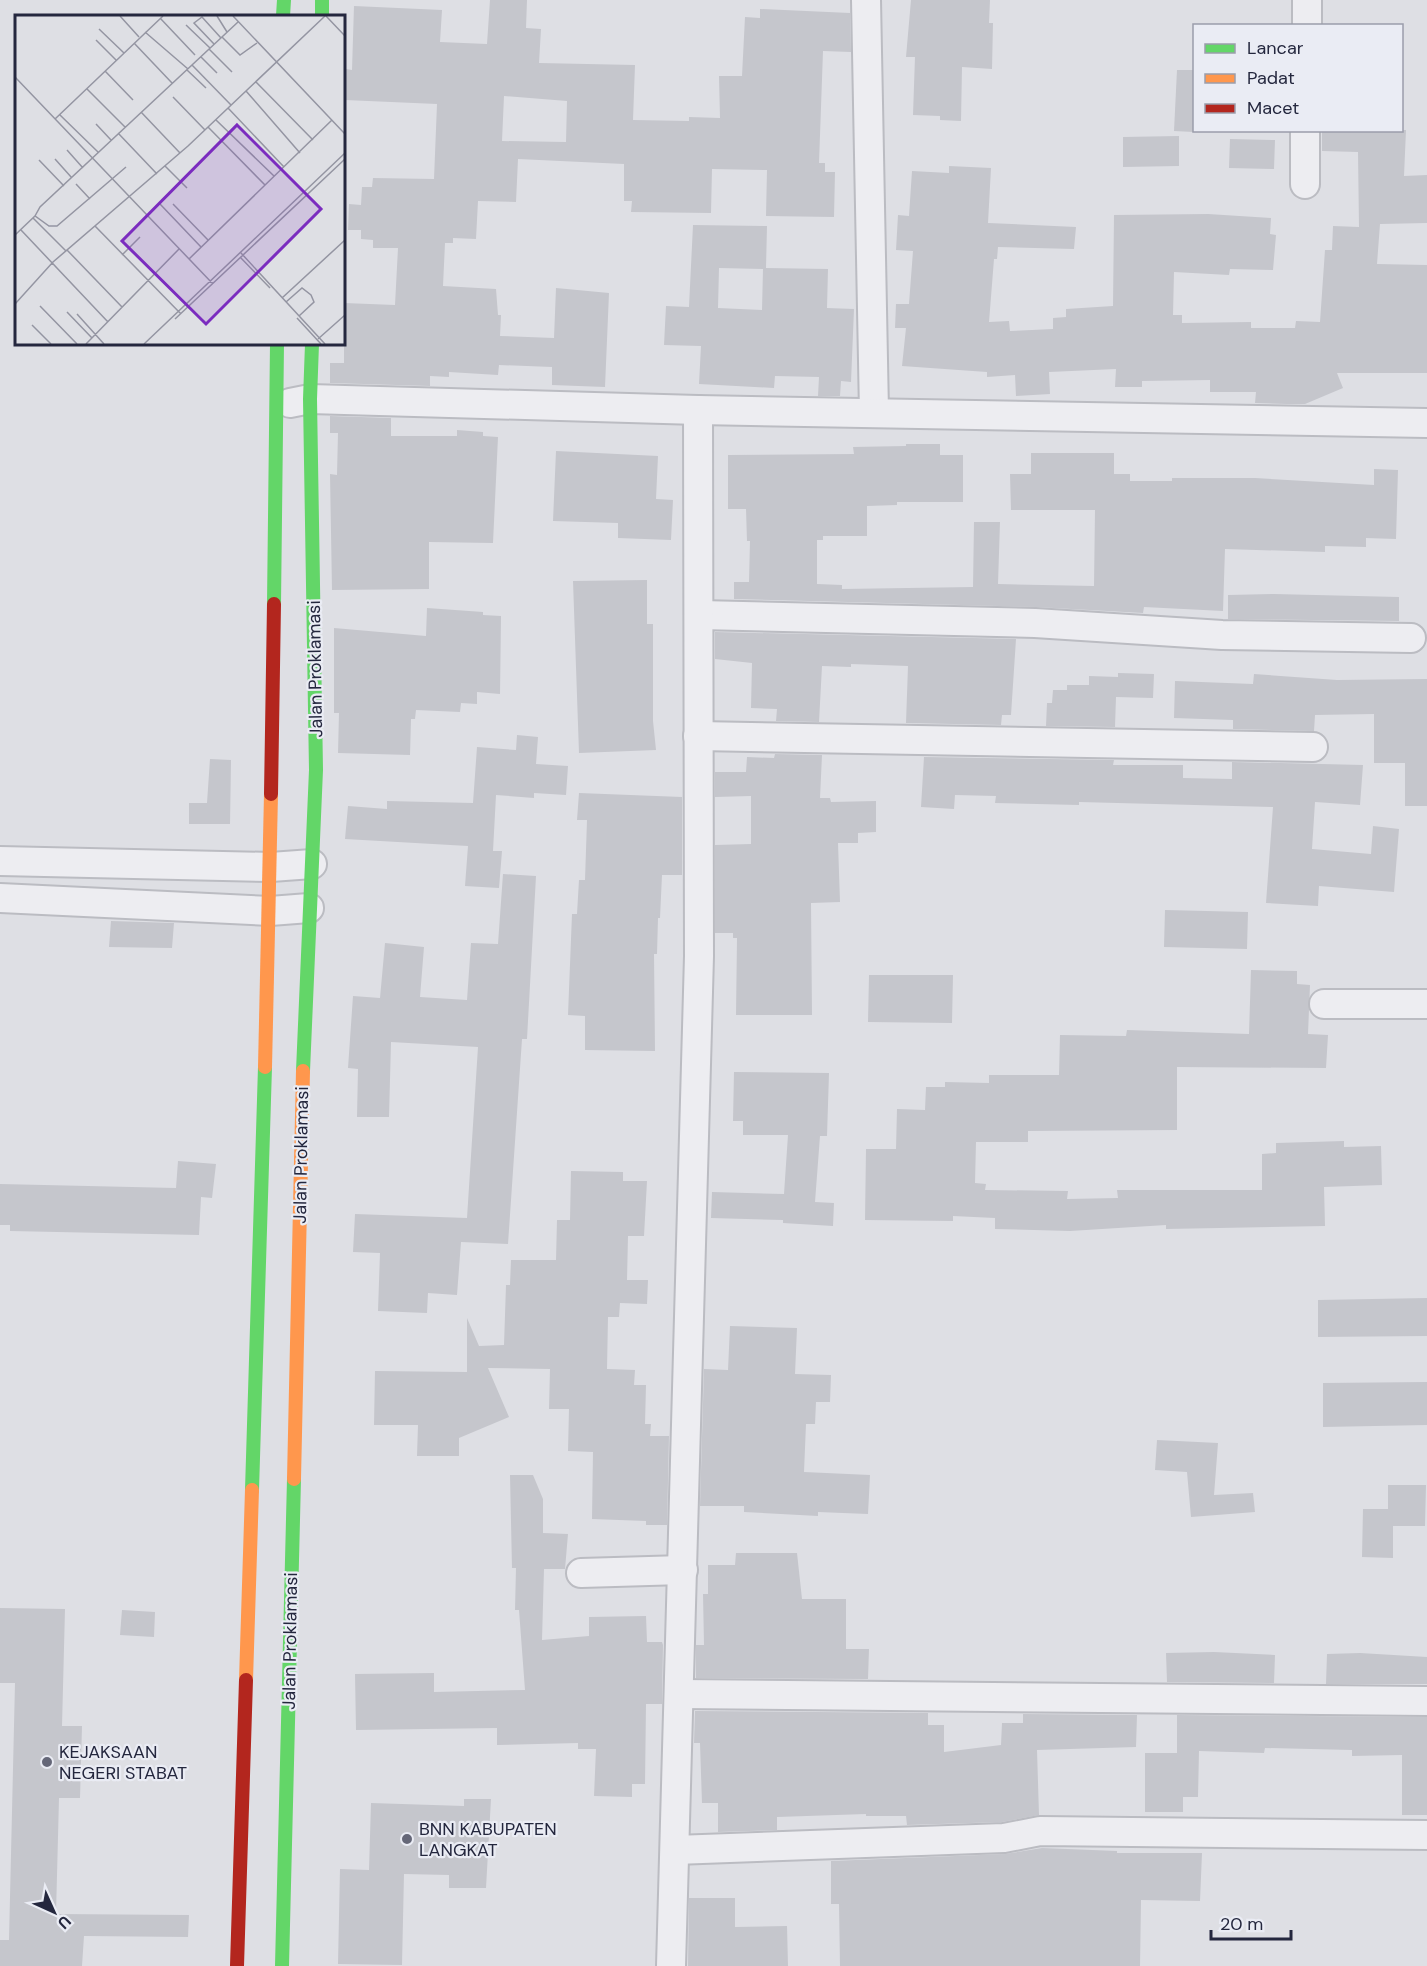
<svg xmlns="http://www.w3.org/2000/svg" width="1427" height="1966" viewBox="0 0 1427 1966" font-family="'DM Sans',sans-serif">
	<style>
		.building { fill: #c5c6cc; fill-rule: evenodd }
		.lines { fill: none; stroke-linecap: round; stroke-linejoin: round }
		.street-casing { stroke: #bbbcc2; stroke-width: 32 }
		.street { stroke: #ededf1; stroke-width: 28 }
		.fast { stroke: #63d668; stroke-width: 14 }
		.slow { stroke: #ff974d; stroke-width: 14 }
		.jam { stroke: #b3261e; stroke-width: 14 }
		.poi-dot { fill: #656778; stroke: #eaecf4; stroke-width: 2 }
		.labels { text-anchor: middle; stroke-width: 4.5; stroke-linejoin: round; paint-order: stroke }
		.street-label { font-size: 18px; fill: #24273e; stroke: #eaecf4 }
		.poi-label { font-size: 18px; fill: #24273e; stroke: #eaecf4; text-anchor: start }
		.inset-road { fill: none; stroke: #9495a2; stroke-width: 1.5 }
		.view { fill: #7b2cbf; fill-opacity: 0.15; stroke: #7b2cbf; stroke-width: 3 }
		.inset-edge { fill: none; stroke: #24273e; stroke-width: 3 }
	</style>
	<rect width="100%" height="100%" fill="#dedfe4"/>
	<g class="building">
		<path d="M490,0H527L526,28L541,29L539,63L635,65L633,120L689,121V117L720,118L719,76H742L745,17L760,18V9L850,13L851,52L823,51L819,163H825V172H835L834,217L766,216L767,170L712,169L711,213L631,212L632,201H624V164L518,159L516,202L478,201L476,239L453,238V243H445L443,286L496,289L498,315H501L500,336L554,338L556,288L609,293L605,387L552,385V367L499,365L498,375L449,372V377L430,376V386L330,383V363H344V303L395,305L398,248H373V240L361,239V230H348L349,204L361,205L362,187H372L373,178L434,179L437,104L345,100L346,69L352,70L354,6L442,10L440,42L487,44ZM504,96L567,101L566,142L502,141Z"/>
		<polygon points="911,0 990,0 989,23 993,23 992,69 962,67 961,121 940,120 940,116 913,115 915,57 906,57"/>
		<polygon points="1177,70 1194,70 1194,132 1174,131"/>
		<polygon points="1322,130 1406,130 1404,176 1427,175 1427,223 1380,224 1377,264 1427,265 1427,373 1337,373 1343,388 1305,404 1287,404 1255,403 1256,392 1210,392 1210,380 1142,381 1142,387 1115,387 1116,369 1049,372 1050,394 1016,396 1015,375 987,377 987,372 902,366 906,328 895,328 896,304 909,304 913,251 896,250 898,215 909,216 912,171 949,173 949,166 991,168 988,223 1076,227 1074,249 998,247 997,259 994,259 989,322 1009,321 1010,331 1053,329 1053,318 1066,317 1066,309 1113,306 1114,215 1208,214 1271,218 1270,234 1276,235 1273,270 1230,269 1229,275 1174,272 1173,315 1182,315 1182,323 1251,322 1251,328 1295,328 1296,321 1320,322 1325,250 1332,250 1333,226 1359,227 1358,152 1322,151"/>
		<polygon points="1179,136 1179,166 1123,167 1123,137"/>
		<polygon points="1230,139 1275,140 1274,169 1229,168"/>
		<path d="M693,225L767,226L766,268L828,269L827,308L854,309L851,382L841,381L840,396H818L819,377L775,376L774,388L699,384L701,346L664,345L666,306L689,307ZM719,268L763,269L762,310L718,308Z"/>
		<polygon points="330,416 391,418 391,436 457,436 457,430 483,432 483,436 498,437 493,543 429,542 429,589 332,590 330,474 337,475 338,433 330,433"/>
		<polygon points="906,444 940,444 940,455 963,455 963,502 897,502 897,505 867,506 867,536 823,536 823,540 817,540 817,584 842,585 842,589 973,587 974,522 1000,522 998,584 1094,586 1095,510 1011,510 1010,474 1031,474 1031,453 1114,453 1114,474 1130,474 1130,481 1172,481 1172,478 1255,478 1374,485 1374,469 1398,470 1396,539 1366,538 1366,547 1325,546 1325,552 1225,549 1223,611 1144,607 1143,613 1036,607 734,599 734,582 749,582 750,541 747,541 746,509 728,509 728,455 854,454 853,447 906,446"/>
		<polygon points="556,451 658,456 656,499 673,500 671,540 618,538 618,523 553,521"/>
		<polygon points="647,580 647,624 653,624 653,721 656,750 579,753 573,581"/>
		<polygon points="1274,594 1399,597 1399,621 1228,619 1228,595"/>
		<polygon points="427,608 483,612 483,615 501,616 500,694 477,692 477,704 461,703 460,712 416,710 415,719 411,719 410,755 338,753 339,713 334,713 334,628 426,636"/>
		<polygon points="715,632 1016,639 1011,715 1002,715 1001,725 906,723 908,666 851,664 851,667 822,666 819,722 776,721 777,709 751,708 752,663 715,659"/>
		<polygon points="1118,673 1154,674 1153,698 1116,697 1115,727 1046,726 1047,703 1052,703 1053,690 1067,690 1067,685 1089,685 1089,676 1118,677"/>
		<polygon points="1254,674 1337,680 1427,679 1427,806 1405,806 1405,763 1374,763 1374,714 1315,715 1314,731 1233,729 1233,720 1174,718 1175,681 1253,684"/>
		<polygon points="517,735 538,737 536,764 568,766 566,795 534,793 534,798 496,795 493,851 502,851 499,888 465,886 468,846 345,839 348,806 387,809 387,801 473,803 477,747 516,750"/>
		<polygon points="775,754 822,755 820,798 830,798 831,802 876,801 876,832 858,833 858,843 838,843 840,902 811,903 812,1015 736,1015 737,938 733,938 733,933 715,933 715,845 751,844 751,796 715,797 715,772 746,772 747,757 774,758"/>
		<polygon points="924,757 1114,760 1113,765 1183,765 1183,778 1232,779 1232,762 1363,765 1360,805 1315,802 1312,849 1371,854 1373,826 1399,829 1394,892 1319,886 1318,906 1266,903 1273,807 1079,802 1079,805 995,803 996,796 955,795 954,809 921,807"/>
		<polygon points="210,759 231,760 230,824 189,824 189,803 207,803"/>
		<polygon points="579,793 682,797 682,875 662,875 660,918 658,918 657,954 654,954 655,1051 585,1050 585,1016 568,1015 572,914 577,914 579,880 585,880 587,820 577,820"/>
		<polygon points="503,874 536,876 527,1039 522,1039 508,1244 461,1242 457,1295 428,1293 427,1313 378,1311 380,1253 353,1252 355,1214 467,1218 478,1047 391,1042 389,1117 357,1117 358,1069 348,1068 353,996 380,998 385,943 424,947 420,997 467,1000 471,943 498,944"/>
		<polygon points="1165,910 1248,912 1247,949 1164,947"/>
		<polygon points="111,921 174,923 172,948 109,947"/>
		<polygon points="1251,970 1297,971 1297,984 1310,985 1308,1034 1328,1035 1326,1068 1177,1067 1177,1130 1028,1131 1028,1142 976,1142 975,1183 986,1184 985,1190 1068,1191 1067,1199 1118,1198 1117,1190 1262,1190 1262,1154 1276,1153 1276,1143 1344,1141 1344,1147 1381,1146 1382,1185 1324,1187 1325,1226 1166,1229 1166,1225 1070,1231 995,1229 995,1218 953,1216 953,1221 865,1220 866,1149 896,1149 897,1109 925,1110 926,1087 945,1087 945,1082 989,1083 989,1075 1059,1075 1060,1035 1126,1036 1127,1030 1249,1034"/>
		<polygon points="869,975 953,975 952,1023 868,1022"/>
		<polygon points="734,1072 829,1073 827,1136 820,1136 815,1202 834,1203 833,1226 783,1223 783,1220 711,1218 712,1192 784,1194 788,1135 743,1135 743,1121 733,1121"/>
		<polygon points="178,1161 216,1164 212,1198 201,1197 199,1235 10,1231 10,1225 0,1225 0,1184 176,1188"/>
		<polygon points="571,1171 623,1172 623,1181 647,1181 644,1236 628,1236 627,1280 648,1280 647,1304 620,1303 619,1317 608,1317 607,1369 635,1370 634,1385 646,1385 645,1424 651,1424 650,1436 669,1436 667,1525 646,1525 646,1521 592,1519 593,1452 568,1451 569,1409 549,1409 550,1369 488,1368 509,1417 459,1438 459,1456 417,1456 418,1425 374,1425 375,1371 467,1372 467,1318 479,1346 504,1345 506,1285 510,1285 511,1260 556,1260 557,1220 570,1220"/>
		<polygon points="1427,1298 1427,1336 1318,1337 1318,1300"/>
		<polygon points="730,1326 797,1328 795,1374 831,1375 830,1402 816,1402 815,1424 806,1424 804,1472 870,1475 868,1514 818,1512 818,1516 744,1512 744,1506 700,1506 704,1369 728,1370"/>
		<polygon points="1427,1382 1427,1425 1323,1427 1323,1383"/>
		<polygon points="1157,1440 1218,1443 1214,1495 1253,1493 1255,1512 1191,1517 1187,1472 1155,1470"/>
		<polygon points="510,1475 533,1475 543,1499 543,1533 568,1534 565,1569 544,1569 542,1640 589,1636 589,1617 646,1616 647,1642 662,1642 663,1645 662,1704 646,1704 645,1784 632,1784 632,1797 594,1796 596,1749 578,1749 578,1743 497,1745 497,1728 356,1730 355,1674 434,1673 434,1692 525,1690 519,1610 515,1610 516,1568 512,1568"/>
		<polygon points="1388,1485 1426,1485 1425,1526 1393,1526 1393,1558 1362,1557 1363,1509 1388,1509"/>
		<polygon points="736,1553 797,1553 802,1599 846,1599 846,1649 869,1649 868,1679 696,1678 696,1645 704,1645 703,1594 708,1594 708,1565 735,1565"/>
		<polygon points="0,1608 65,1609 62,1726 82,1726 80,1798 59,1798 56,1914 189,1915 188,1937 84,1936 82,1966 0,1966 0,1940 9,1940 15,1683 0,1683"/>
		<polygon points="122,1610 155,1612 154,1637 120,1635"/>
		<polygon points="1214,1652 1275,1655 1274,1683 1167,1682 1166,1653"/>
		<polygon points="1360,1653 1427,1657 1427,1684 1326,1684 1327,1654"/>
		<polygon points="695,1711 928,1713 928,1725 944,1725 944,1752 1001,1745 1002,1723 1023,1723 1023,1714 1137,1715 1136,1747 1037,1750 1039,1815 1002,1822 907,1825 906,1816 866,1816 866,1814 777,1817 777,1830 718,1832 718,1803 702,1803 700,1743 694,1743"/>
		<polygon points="1177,1715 1427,1717 1427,1815 1402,1815 1402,1755 1352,1756 1352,1750 1265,1748 1264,1753 1199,1751 1198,1797 1183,1797 1183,1812 1145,1812 1145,1753 1177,1753"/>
		<polygon points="464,1799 491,1799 486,1888 449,1888 449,1875 404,1874 402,1965 338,1964 340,1869 369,1870 371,1803 464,1806"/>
		<polygon points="1042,1848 1117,1851 1117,1853 1202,1853 1200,1901 1141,1900 1140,1966 840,1966 839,1904 831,1904 831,1861 1005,1854"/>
		<polygon points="689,1898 735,1898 735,1927 787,1926 788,1966 688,1966"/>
	</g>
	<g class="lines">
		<defs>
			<g id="street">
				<polyline points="866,0 874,412"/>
				<polyline points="1307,26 1307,0"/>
				<polyline points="1305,184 1305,130"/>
				<polyline points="290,403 310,399 698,410 1427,423"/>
				<polyline points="700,615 1035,623 1222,635 1411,638"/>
				<polyline points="698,736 1313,747"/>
				<polyline points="0,861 271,867 312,864"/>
				<polyline points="0,898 270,911 309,908"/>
				<polyline points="1324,1004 1427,1004"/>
				<polyline points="581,1573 683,1570"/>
				<polyline points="680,1694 1427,1701"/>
				<polyline points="675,1850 1004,1838 1040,1831 1427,1835"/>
				<polyline points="671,1966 699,956 698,410"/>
			</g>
		</defs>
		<use href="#street" class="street-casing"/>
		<use href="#street" class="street"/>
		<g class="fast">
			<polyline points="322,0 322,16"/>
			<polyline points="283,16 284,0"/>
			<polyline points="274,604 277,344"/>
			<polyline points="303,1071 316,770 310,399 312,344"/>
			<polyline points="252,1490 265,1067"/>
			<polyline points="282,1966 294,1479"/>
		</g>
		<g class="slow">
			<polyline points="265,1067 271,794"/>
			<polyline points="294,1479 303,1071"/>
			<polyline points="246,1680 252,1490"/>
		</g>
		<g class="jam">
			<polyline points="271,794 274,604"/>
			<polyline points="237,1966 246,1680"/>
		</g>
	</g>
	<g class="poi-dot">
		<circle cx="47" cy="1762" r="6"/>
		<circle cx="407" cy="1839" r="6"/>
	</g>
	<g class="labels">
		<g class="street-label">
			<text transform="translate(315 669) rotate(-91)" y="6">Jalan Proklamasi</text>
			<text transform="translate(301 1155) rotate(-89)" y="6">Jalan Proklamasi</text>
			<text transform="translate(290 1641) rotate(-89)" y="6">Jalan Proklamasi</text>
		</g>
		<g class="poi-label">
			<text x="59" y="1758">KEJAKSAAN<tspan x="59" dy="21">NEGERI STABAT</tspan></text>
			<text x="419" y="1835">BNN KABUPATEN<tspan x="419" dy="21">LANGKAT</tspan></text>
		</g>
	</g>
	<g transform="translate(15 15)">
		<rect width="330" height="330" fill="#dedfe4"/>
		<path class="inset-road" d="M105,1L124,22M202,1L212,17M218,1L330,119M311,1L330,21M145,3L180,40M171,10L195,33M84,14L109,38M130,17L173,54M207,22L225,40L242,28M81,25L101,45M119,28L157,68M199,29L179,8L187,2L206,23M194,34L217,57M186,42L202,58M177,50L216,90M172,55L191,73M90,56L118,85M0,62L198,269M241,67L298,125M72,74L110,112M231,76L285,138M158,82L190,115M213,93L269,152M126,97L165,138M45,100L83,137M40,104L148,1M201,105L259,161M81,109L96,125M193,112L250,170M103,118L142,159M52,135L68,153M40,144L57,163M24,145L49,171M150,151L172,173M61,169L75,184M145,189L186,232M158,189L193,225M20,201L25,192L223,7M18,203L51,236M80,211L166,299M6,215L93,307M0,220L20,201L34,211H42L111,152M52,235L107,292M226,238L310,329M107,240L125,222M225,242L255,273M174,244L317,105M267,283L330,225M271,287L287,273L296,280L299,287L284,301M0,289L38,247L173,131L310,1M25,291L62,329M52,297L77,323M62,299L89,329M282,303L306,329M160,304L330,144M17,310L36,329M303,324L330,300M71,329L164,234M129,329L330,138"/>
		<path class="view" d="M222,110L306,194L191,309L107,226Z"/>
		<rect width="330" height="330" class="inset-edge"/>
	</g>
	<rect x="1193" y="24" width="210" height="108" fill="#eaecf4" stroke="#9b9dab" stroke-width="1.5"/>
	<rect x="1205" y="44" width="30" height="9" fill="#63d668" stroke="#9b9dab" stroke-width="1.5"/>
	<text x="1247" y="54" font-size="18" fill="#24273e">Lancar</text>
	<rect x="1205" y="74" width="30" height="9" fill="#ff974d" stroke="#9b9dab" stroke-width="1.5"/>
	<text x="1247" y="84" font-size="18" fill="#24273e">Padat</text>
	<rect x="1205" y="104" width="30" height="9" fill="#b3261e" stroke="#9b9dab" stroke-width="1.5"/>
	<text x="1247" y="114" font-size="18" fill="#24273e">Macet</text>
	<g transform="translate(54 1912) rotate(135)" stroke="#eaecf4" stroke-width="4.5" paint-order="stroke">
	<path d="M0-4.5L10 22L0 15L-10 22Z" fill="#24273e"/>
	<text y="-9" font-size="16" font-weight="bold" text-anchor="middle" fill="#24273e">U</text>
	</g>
	<path d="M1211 1930v9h80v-9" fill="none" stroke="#24273e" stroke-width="3"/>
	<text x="1220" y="1930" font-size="18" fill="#24273e" stroke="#eaecf4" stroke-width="4.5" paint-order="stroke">20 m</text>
</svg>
